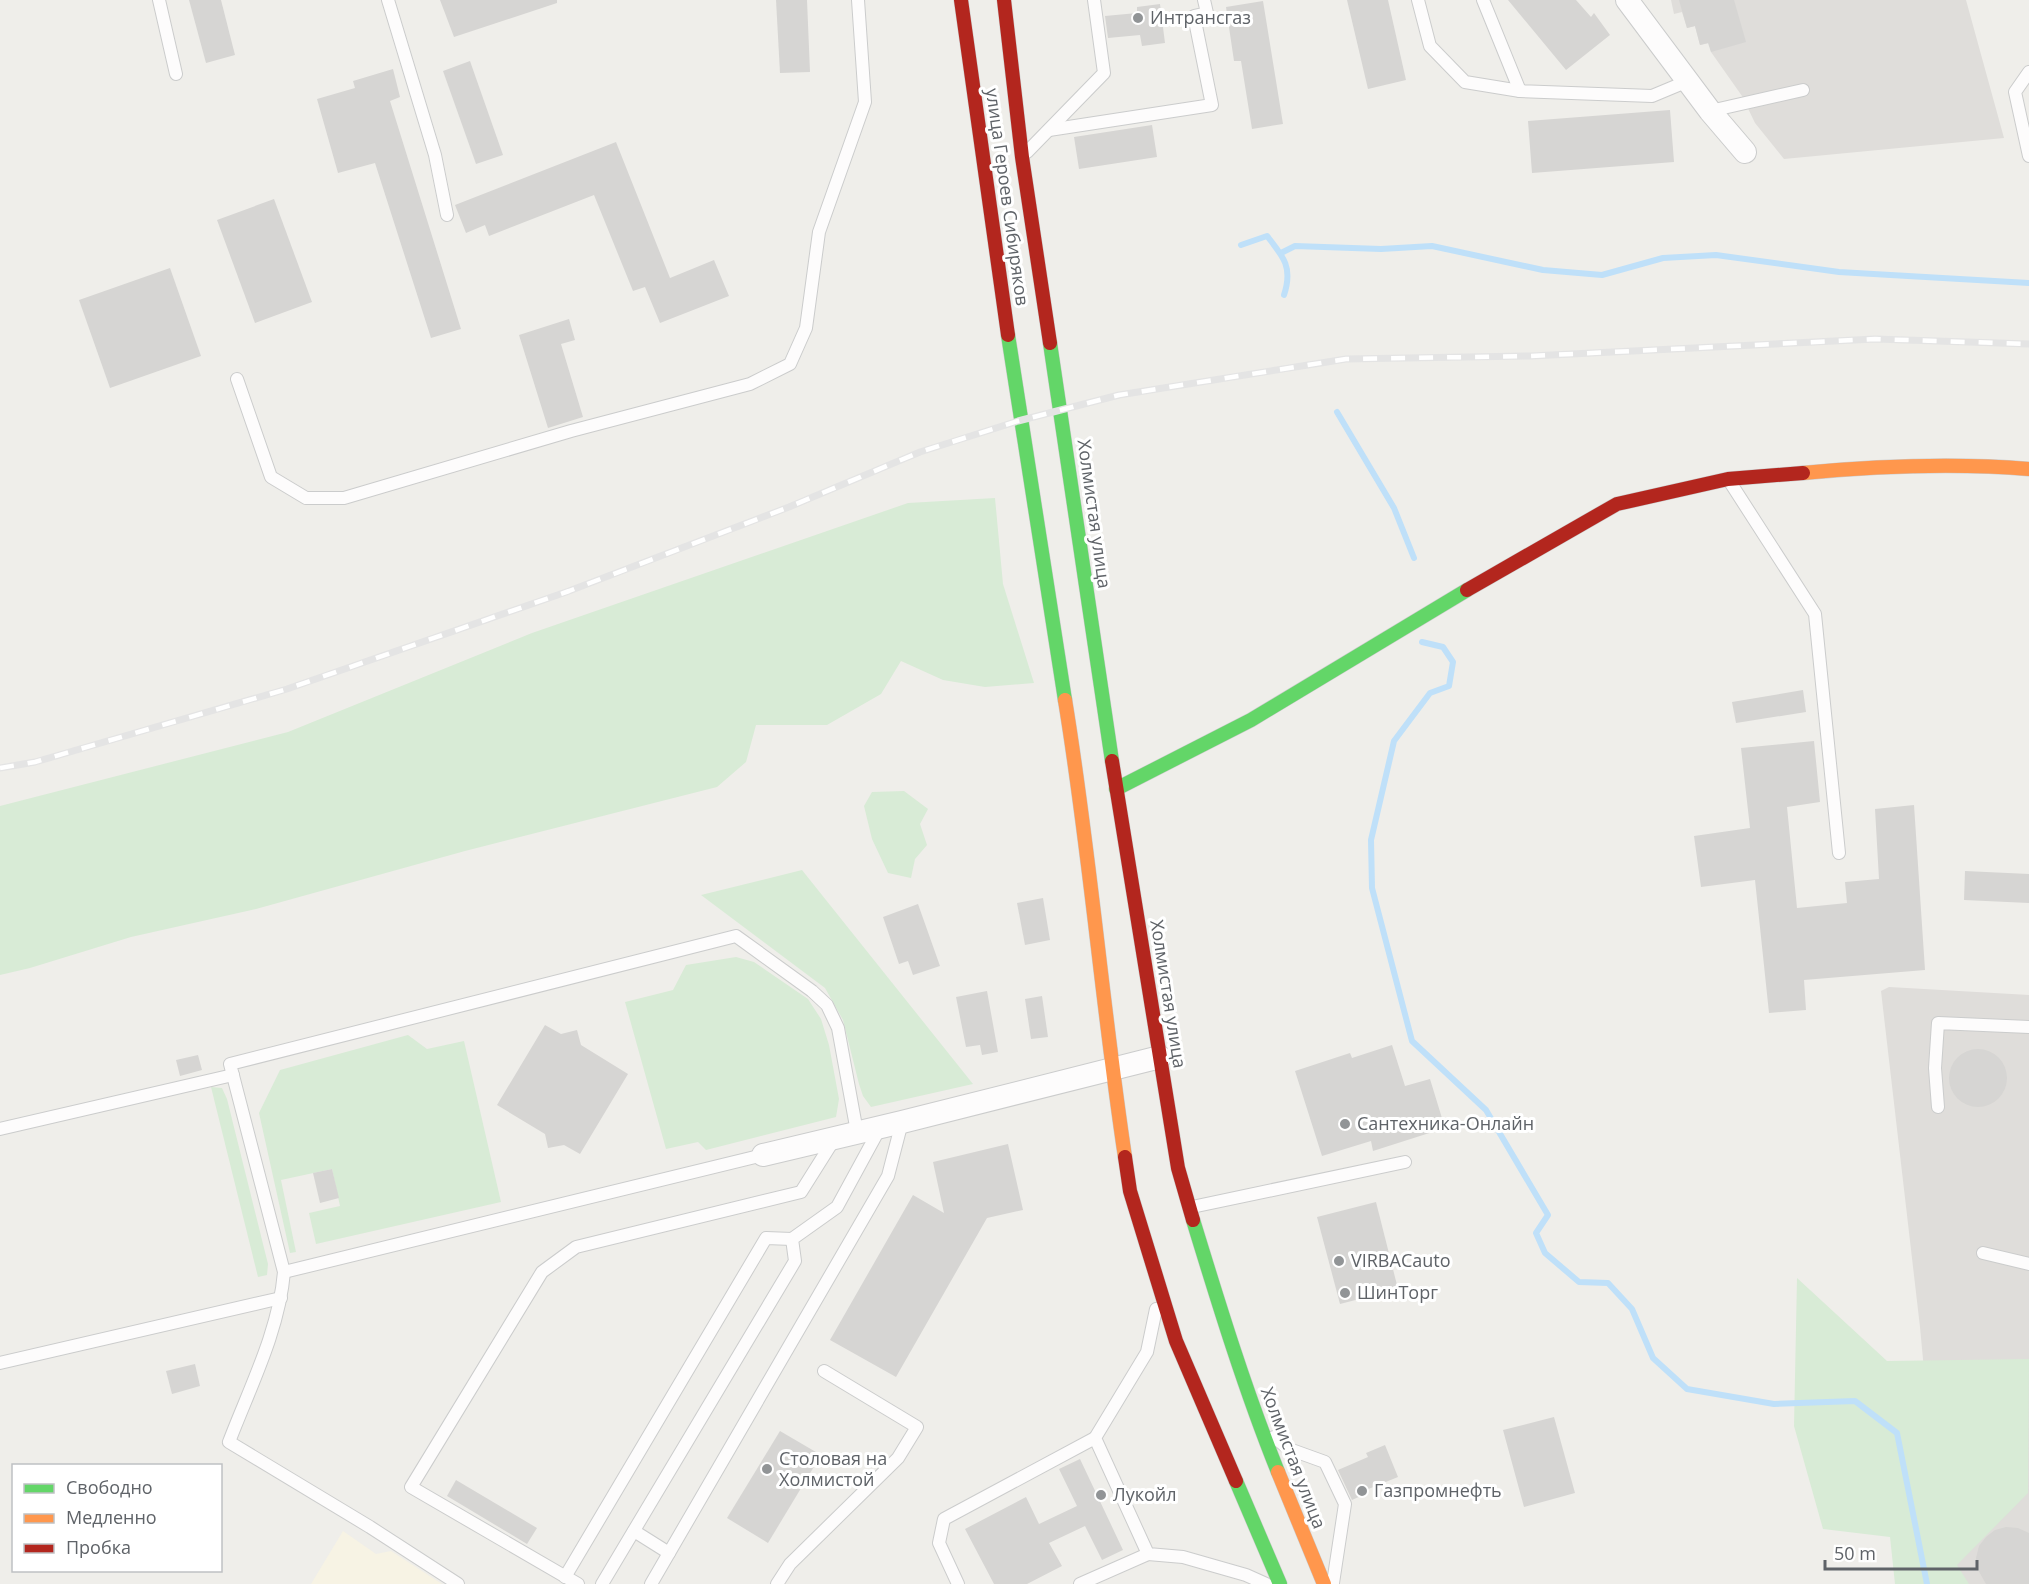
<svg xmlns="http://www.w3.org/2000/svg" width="2029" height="1584" viewBox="0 0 2029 1584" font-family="'Open Sans',sans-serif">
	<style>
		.commercial { fill: #f7f3e4 }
		.industrial { fill: #dfddda }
		.green { fill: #d8ebd6 }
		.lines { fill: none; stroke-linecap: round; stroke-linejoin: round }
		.stream { stroke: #bfe0f9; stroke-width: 6 }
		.building { fill: #d6d5d3 }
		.lane-casing { stroke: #cbcccc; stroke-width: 14 }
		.street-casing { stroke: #cbcccc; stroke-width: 24 }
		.fast-casing { stroke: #cacacb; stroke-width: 15 }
		.slow-casing { stroke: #cacacb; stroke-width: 15 }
		.jam-casing { stroke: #cacacb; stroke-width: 15 }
		.lane { stroke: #fdfcfc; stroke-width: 12 }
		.street { stroke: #fdfcfc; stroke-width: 22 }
		.fast { stroke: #63d668; stroke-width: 14 }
		.slow { stroke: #ff974d; stroke-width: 14 }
		.jam { stroke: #b3261e; stroke-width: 14 }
		.rail-casing { stroke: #e4e4e4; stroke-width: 7 }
		.rail { stroke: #fff; stroke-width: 4.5; stroke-dasharray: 14; stroke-linecap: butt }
		.poi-dot { fill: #919496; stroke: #fff; stroke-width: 2 }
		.labels { text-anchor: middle; stroke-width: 6; stroke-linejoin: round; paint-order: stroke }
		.poi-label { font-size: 18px; fill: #5f6368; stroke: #fff; text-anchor: start }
		.street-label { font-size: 18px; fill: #5f6368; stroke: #fff }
	</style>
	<rect width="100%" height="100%" fill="#efeeea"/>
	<polygon class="commercial" points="343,1531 376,1554 391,1551 442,1584 311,1584"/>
	<g class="industrial">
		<polygon points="1671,0 1966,0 2004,138 1784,159 1755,123 1742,96 1711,52 1709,43 1700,45 1695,26 1687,28 1682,12 1674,14"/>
		<polygon points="1889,987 2029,995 2029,1584 1944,1584 1920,1327 1881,991"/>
	</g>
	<g class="green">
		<polygon points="995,498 1003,584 1034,683 985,687 943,680 901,661 881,694 827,725 756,725 746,762 717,787 465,851 256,909 131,937 30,968 0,975 0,806 288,732 532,633 908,503"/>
		<polygon points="904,791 928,809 920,824 927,845 915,859 911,878 888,873 872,839 864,806 872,792"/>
		<polygon points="802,870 973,1084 871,1107 863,1096 859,1084 843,1020 825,988 701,895"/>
		<polygon points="736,957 754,962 808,999 821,1019 829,1045 839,1099 836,1117 706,1150 698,1142 666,1149 625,1002 673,990 686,965"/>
		<polygon points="408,1035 427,1049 464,1041 501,1202 316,1244 309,1213 340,1206 332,1169 281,1180 296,1252 290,1253 259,1113 280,1070"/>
		<polygon points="211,1087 222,1088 227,1099 268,1264 267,1275 258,1277"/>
		<polygon points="1797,1278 1887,1361 2029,1359 2028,1493 1957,1565 1969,1584 1895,1584 1890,1537 1823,1529 1794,1426"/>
	</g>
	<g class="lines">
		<g class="stream">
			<path d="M1241,245L1267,236C1284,257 1293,268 1284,295"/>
			<polyline points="1281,253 1295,246 1381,249 1432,246 1543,270 1602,275 1663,258 1716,255 1839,272 2029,283"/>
			<polyline points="1337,412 1394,508 1414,558"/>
			<polyline points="1422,642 1443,647 1453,662 1449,686 1430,693 1394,741 1371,840 1372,888 1412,1041 1486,1110 1548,1215 1536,1233 1545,1253 1579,1282 1608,1283 1632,1309 1653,1358 1687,1389 1774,1404 1855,1401 1897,1433 1927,1584"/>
		</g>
	</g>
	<g class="building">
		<polygon points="189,0 221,0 235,55 206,63"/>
		<polygon points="440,0 557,0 557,3 454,37"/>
		<polygon points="776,0 807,0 810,72 780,73"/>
		<polygon points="1347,0 1388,0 1406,80 1368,89"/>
		<polygon points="1508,0 1576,0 1591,17 1594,13 1610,35 1566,70"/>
		<polygon points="1679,0 1734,0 1746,42 1711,52 1708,43 1700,45 1695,26 1687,28"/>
		<polygon points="1263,1 1283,124 1252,129 1241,61 1234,61 1226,7"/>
		<polygon points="1160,4 1165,43 1142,46 1140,35 1108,38 1105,16 1137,13 1137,7"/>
		<polygon points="470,61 503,155 476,164 443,71"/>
		<polygon points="393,69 400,97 390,101 461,329 431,338 375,163 338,173 317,99 355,88 353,81"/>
		<polygon points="1670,110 1674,162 1532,173 1528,121"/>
		<polygon points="1152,125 1157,157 1079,169 1074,137"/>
		<polygon points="616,142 670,278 714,260 729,296 660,323 645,287 633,291 594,195 489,236 485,225 466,233 455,205"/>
		<polygon points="274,199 312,302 255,323 217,220"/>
		<polygon points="170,268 201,356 110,388 79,300"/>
		<polygon points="569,319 575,340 561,344 583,417 548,428 519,335"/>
		<polygon points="1803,690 1806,712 1736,723 1732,702"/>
		<polygon points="1814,741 1820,802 1787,807 1797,908 1847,903 1845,882 1879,879 1875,809 1914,805 1925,970 1804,980 1806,1010 1769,1013 1755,880 1701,887 1694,836 1750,828 1741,748"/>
		<polygon points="1965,871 2029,874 2029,903 1964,900"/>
		<polygon points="1043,898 1050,940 1025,945 1017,903"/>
		<polygon points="918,904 940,966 913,975 908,961 899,964 883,917"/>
		<polygon points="987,991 998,1052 982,1055 980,1045 966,1047 956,997"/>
		<polygon points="1042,996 1048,1037 1031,1039 1025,999"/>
		<polygon points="545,1025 561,1034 577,1030 581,1045 628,1074 580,1154 564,1145 548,1148 545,1134 497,1105"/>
		<polygon points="1392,1045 1405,1086 1430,1079 1445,1128 1373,1151 1371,1141 1322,1156 1295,1071 1350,1053 1352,1058"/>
		<circle cx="1978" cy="1078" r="29"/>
		<polygon points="198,1055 202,1070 180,1076 176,1060"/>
		<polygon points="1008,1144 1023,1210 987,1218 896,1377 830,1340 913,1195 944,1213 933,1162"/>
		<polygon points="332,1169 339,1198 320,1203 313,1173"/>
		<polygon points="1376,1202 1398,1289 1340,1304 1317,1217"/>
		<polygon points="195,1364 200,1386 172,1394 166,1371"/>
		<polygon points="1554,1417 1575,1493 1524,1507 1503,1430"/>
		<polygon points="780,1431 821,1455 768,1543 727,1518"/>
		<polygon points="1385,1445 1398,1477 1361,1492 1363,1495 1352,1500 1338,1470 1368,1457 1366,1453"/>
		<polygon points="1080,1459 1123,1550 1102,1560 1085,1526 1049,1543 1062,1566 1027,1584 994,1584 965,1529 1026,1497 1039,1524 1077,1506 1059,1469"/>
		<polygon points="456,1480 537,1528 527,1544 447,1496"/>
		<polygon points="2006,1527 2018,1528 2029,1533 2029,1584 1986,1584 1977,1568 1976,1558 1979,1546 1986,1537 1995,1530"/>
	</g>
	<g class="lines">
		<defs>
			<g id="lane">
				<polyline points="159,0 176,74"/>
				<polyline points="388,0 435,155 447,215"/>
				<polyline points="1418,0 1430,46 1465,82 1520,91"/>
				<polyline points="1483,0 1520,91 1652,96 1688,81"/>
				<polyline points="2029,72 2015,92 2029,156"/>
				<polyline points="1710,111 1803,90"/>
				<polyline points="1049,130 1212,105 1194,16 1207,13 1204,0"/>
				<polyline points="1027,152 1104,73 1094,0"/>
				<polyline points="237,379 271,477 306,498 344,498 571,431 750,384 790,364 806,328 819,232 865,102 858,0"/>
				<polyline points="1730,482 1815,614 1839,853"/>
				<polyline points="1938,1107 1935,1068 1938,1023 2029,1027"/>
				<polyline points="0,1129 233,1075"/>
				<polyline points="1192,1207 1405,1162"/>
				<polyline points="1983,1253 2029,1264"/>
				<polyline points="284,1272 763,1155"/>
				<polyline points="1156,1309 1147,1352 1095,1438 1148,1554 1183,1557 1246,1575 1266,1584"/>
				<polyline points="0,1363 281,1298"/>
				<polyline points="1274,1437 1289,1449 1325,1462 1345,1504 1333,1583"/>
				<polyline points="634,1531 669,1553"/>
				<polyline points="565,1577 766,1238 792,1239"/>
				<path d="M458,1584L370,1527L229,1442C250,1387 279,1331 284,1272L230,1064L736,936L812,991L827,1005L838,1028L857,1132"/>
				<polyline points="578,1584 411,1487 542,1272 576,1247 801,1192 835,1138"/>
				<polyline points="602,1584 795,1261 792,1239 837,1207 880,1128"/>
				<polyline points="651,1584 888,1176 902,1122"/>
				<polyline points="777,1584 790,1564 898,1458 917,1427 824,1371"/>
				<polyline points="958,1584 939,1543 944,1519 1095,1438"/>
				<polyline points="1080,1584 1148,1554"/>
			</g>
			<g id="street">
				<polyline points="1627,0 1710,111 1745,152"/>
				<polyline points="763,1155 902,1122 1160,1057"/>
			</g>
			<g id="fast">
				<polyline points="1008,335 1065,700"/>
				<polyline points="1050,343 1112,761"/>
				<polyline points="1116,789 1251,720 1467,590"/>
				<path d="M1193,1220C1219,1305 1245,1390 1278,1472"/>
				<polyline points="1236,1481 1280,1584"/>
			</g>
			<g id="slow">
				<path d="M1803,473C1878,466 1954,463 2029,469"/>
				<path d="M1065,700C1090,852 1102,1005 1125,1157"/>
				<polyline points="1278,1472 1324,1584"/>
			</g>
			<g id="jam">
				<polyline points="961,0 1008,335"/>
				<polyline points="1004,0 1022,157 1050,343"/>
				<polyline points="1467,590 1617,504 1728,479 1803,473"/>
				<polyline points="1112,761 1178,1168 1193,1220"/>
				<polyline points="1125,1157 1130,1191 1176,1341 1236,1481"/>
			</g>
		</defs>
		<use href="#lane" class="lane-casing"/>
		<use href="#street" class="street-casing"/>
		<use href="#fast" class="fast-casing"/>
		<use href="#slow" class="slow-casing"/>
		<use href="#jam" class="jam-casing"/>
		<use href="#lane" class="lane"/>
		<use href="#street" class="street"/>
		<use href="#fast" class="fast"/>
		<use href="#slow" class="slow"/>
		<use href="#jam" class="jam"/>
		<defs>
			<polyline id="rail" points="0,768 35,762 287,689 569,591 789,507 920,452 1018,421 1119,395 1346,359 1531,356 1875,339 2029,344"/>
		</defs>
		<use href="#rail" class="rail-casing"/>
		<use href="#rail" class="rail"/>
	</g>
	<g class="poi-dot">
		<circle cx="1138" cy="18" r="6"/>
		<circle cx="1345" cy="1124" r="6"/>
		<circle cx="1339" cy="1261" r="6"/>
		<circle cx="1345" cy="1293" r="6"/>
		<circle cx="767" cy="1469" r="6"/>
		<circle cx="1362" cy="1491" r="6"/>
		<circle cx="1101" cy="1495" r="6"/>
	</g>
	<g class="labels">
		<g class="poi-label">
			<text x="1150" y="24">Интрансгаз</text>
			<text x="1357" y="1130">Сантехника-Онлайн</text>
			<text x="1351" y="1267">VIRBACauto</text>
			<text x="1357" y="1299">ШинТорг</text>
			<text x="779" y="1465">Столовая на<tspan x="779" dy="21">Холмистой</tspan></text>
			<text x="1374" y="1497">Газпромнефть</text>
			<text x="1113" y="1501">Лукойл</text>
		</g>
		<g class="street-label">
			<text transform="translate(1007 197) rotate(82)" y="6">улица Героев Сибиряков</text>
			<text transform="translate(1094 514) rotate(82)" y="6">Холмистая улица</text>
			<text transform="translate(1168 994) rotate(81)" y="6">Холмистая улица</text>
			<text transform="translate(1293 1458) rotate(69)" y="6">Холмистая улица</text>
		</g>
	</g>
	<rect x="12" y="1464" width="210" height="108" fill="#ffffff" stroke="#bfc1c3" stroke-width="1.5"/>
	<rect x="24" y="1484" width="30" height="9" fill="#63d668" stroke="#bfc1c3" stroke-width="1.5"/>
	<text x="66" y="1494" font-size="18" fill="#5f6368">Свободно</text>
	<rect x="24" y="1514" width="30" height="9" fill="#ff974d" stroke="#bfc1c3" stroke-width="1.5"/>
	<text x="66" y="1524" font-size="18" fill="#5f6368">Медленно</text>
	<rect x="24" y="1544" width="30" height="9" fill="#b3261e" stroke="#bfc1c3" stroke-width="1.5"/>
	<text x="66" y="1554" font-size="18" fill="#5f6368">Пробка</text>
	<path d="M1825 1560v9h152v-9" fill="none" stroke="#5f6368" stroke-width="3"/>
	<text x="1834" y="1560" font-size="18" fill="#5f6368" stroke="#ffffff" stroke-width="4.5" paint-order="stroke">50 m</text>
</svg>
